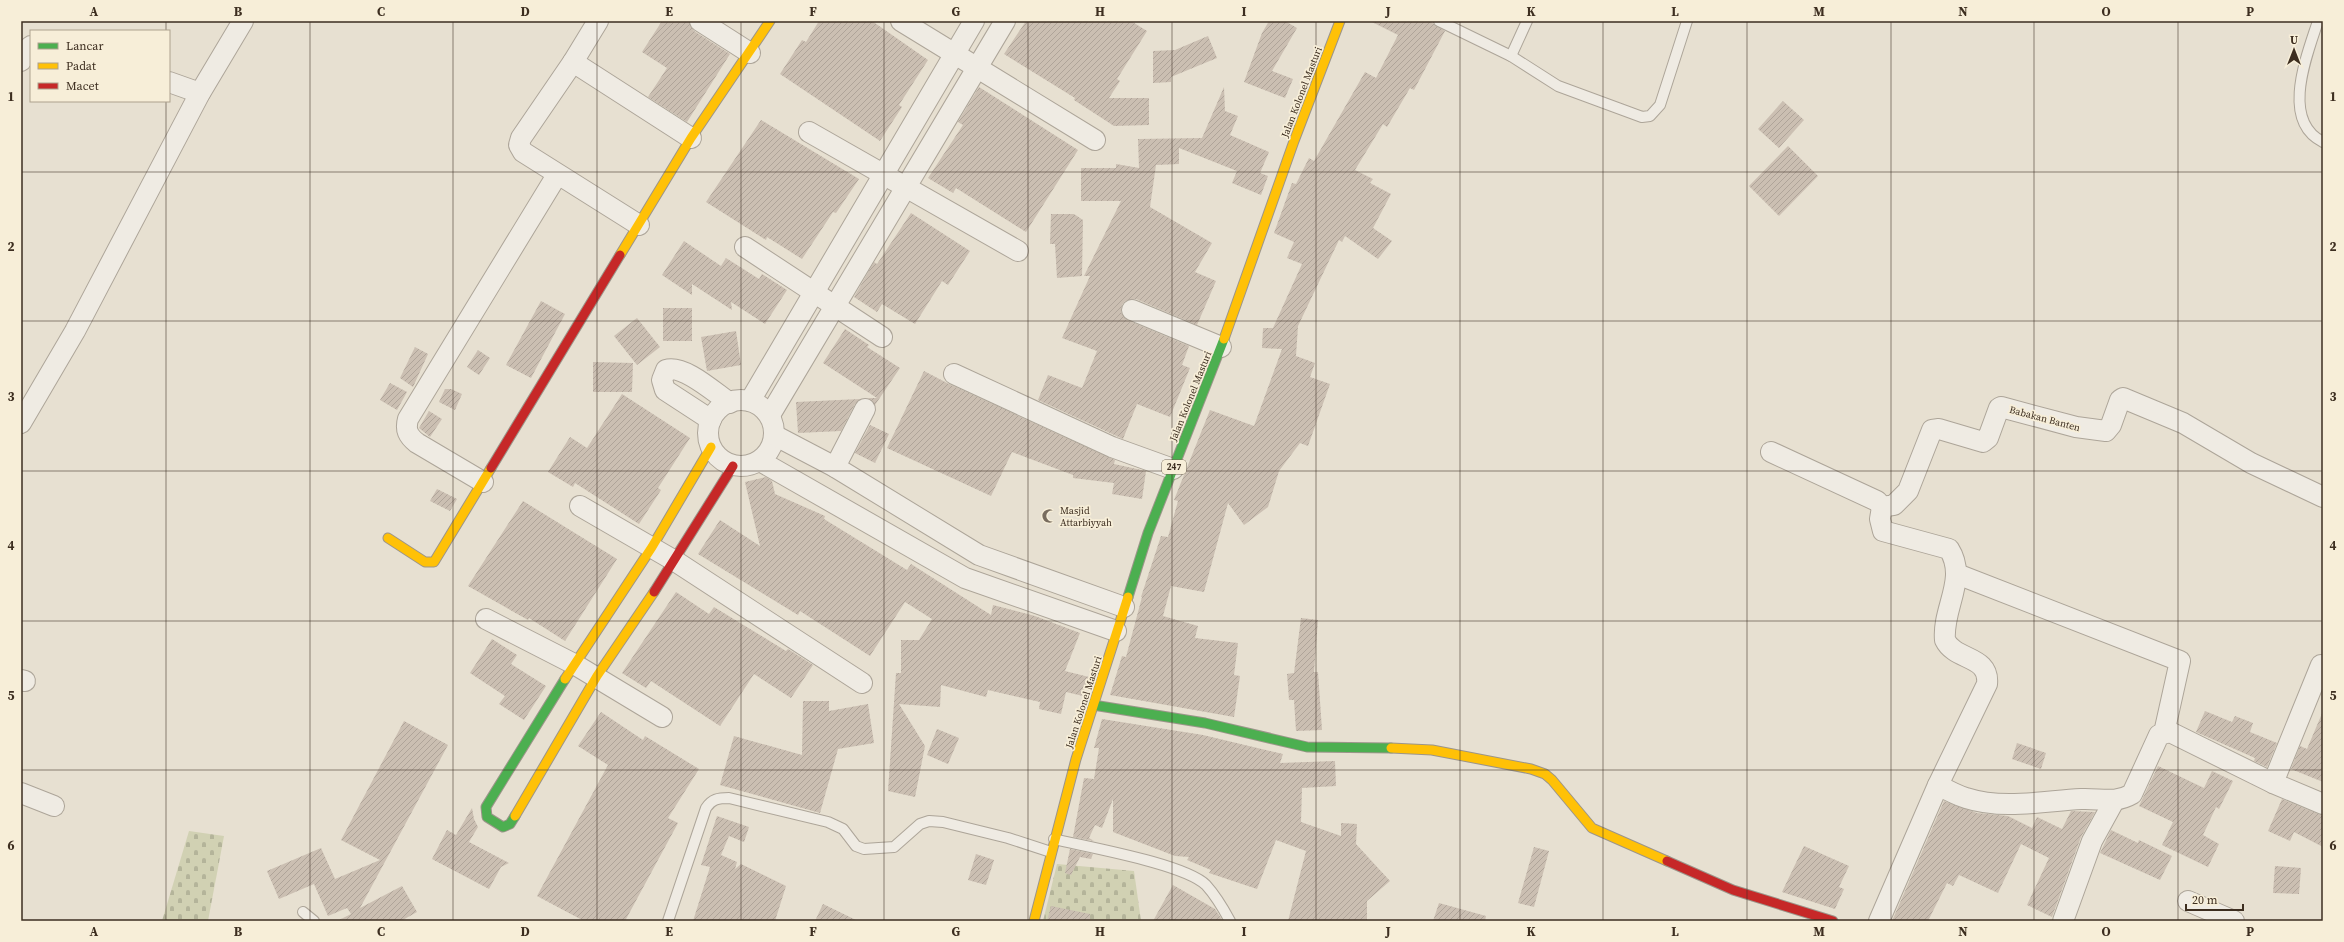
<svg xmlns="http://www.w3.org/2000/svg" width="2344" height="942" viewBox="0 0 2344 942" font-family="'Source Serif 4',serif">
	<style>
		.cemetery { fill: url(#cemetery-stones) }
		.building { fill: url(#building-hatch) }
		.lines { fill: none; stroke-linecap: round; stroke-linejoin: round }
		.lane-casing { stroke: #ada599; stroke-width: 12 }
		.street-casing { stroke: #ada599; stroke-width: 22 }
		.fast-casing { stroke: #9c958a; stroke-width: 11 }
		.slow-casing { stroke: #9c958a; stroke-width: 11 }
		.jam-casing { stroke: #9c958a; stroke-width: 11 }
		.lane { stroke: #efebe3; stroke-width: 10 }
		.street { stroke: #efebe3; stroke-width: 20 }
		.fast { stroke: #4caf50; stroke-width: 9 }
		.slow { stroke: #ffc107; stroke-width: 9 }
		.jam { stroke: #c62828; stroke-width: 9 }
		.grid { fill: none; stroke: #3d2e20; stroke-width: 1; stroke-opacity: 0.55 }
		.labels { text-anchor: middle; stroke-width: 3.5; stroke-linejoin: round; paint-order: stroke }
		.shield { fill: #f7eed8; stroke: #756857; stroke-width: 1 }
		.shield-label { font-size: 9px; font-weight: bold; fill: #3d2e20 }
		.street-label { font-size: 10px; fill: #3d2e20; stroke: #f7eed8 }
		.poi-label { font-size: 10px; fill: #3d2e20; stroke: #f7eed8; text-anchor: start }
		.neatline { fill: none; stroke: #3d2e20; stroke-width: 1.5 }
		.grid-label { font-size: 13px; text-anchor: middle; font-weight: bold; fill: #3d2e20 }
	</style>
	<defs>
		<pattern id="cemetery-stones" width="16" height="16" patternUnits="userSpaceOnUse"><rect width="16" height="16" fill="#d1d1b3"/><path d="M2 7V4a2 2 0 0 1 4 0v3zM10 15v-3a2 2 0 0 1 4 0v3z" fill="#b4b49a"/></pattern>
		<pattern id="building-hatch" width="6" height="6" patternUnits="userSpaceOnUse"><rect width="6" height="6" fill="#cbbfb2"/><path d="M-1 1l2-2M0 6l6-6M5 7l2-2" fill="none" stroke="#afa499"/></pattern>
	</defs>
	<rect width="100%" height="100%" fill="#e7e0d1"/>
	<g class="cemetery">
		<polygon points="189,831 224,836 208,921 162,921"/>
		<polygon points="1057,864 1134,871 1141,921 1043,921"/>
	</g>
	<g class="building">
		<polygon points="662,21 689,21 694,31 730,54 687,122 648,97 667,68 642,52"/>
		<polygon points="819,21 872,21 928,60 899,105 902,107 880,141 780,74 802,40 806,42"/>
		<polygon points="1026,21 1131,21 1147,31 1117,79 1120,81 1109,98 1149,98 1149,125 1114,126 1074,100 1075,98 1004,54"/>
		<polygon points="1269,21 1285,21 1297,28 1272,71 1293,79 1285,98 1244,82 1262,33"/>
		<polygon points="1370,21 1429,21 1445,31 1414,90 1410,88 1387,127 1383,124 1355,170 1373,179 1370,183 1391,194 1373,228 1392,241 1378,259 1345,236 1342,242 1339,240 1298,326 1296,356 1315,363 1310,377 1330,384 1308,446 1300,443 1279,471 1268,507 1244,525 1228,503 1204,592 1171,586 1163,616 1198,626 1195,638 1238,643 1234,675 1240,676 1234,717 1110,695 1122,656 1126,657 1142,597 1141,597 1161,536 1168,537 1178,501 1174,500 1210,410 1254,426 1282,349 1262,348 1263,328 1273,328 1302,264 1287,258 1294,242 1274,233 1292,183 1296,184 1309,158 1314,161 1365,72 1376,78 1398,35"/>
		<polygon points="1208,36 1217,58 1171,77 1171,82 1153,83 1153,51 1175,50"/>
		<polygon points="979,87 1078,150 1026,232 956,188 953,193 928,178 963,125 958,122"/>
		<polygon points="1224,87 1225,111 1238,116 1230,135 1269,152 1260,173 1268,176 1261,195 1232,183 1237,171 1179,148 1179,164 1156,165 1150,207 1212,243 1195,272 1216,281 1197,325 1136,299 1125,301 1122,305 1121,312 1127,320 1189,346 1182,365 1190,368 1170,417 1137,404 1123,439 1038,400 1048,375 1082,388 1097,351 1062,338 1090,276 1084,276 1121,201 1081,201 1081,168 1116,168 1116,164 1139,168 1138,139 1202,138"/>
		<polygon points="1783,101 1804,120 1779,148 1758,129"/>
		<polygon points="761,120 859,179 836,213 833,212 802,259 767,237 766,240 706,202"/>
		<polygon points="1788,146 1818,176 1779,216 1749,186"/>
		<polygon points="911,213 970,251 948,285 942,281 915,324 882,304 877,312 854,297 874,262 877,264"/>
		<polygon points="1051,214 1074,214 1083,220 1082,276 1057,278 1055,244 1050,244"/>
		<polygon points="684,241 721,266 726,258 759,279 762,274 787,290 765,324 731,302 732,310 692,284 692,295 662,275"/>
		<polygon points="541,301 565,314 531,378 506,365"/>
		<rect x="663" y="308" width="29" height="33"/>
		<polygon points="637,318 660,347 637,365 614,336"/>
		<polygon points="845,329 869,345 867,347 900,368 875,405 868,398 877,398 823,363"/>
		<polygon points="736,331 741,365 707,371 701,337"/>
		<polygon points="415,347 428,354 413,387 400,378"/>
		<polygon points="478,350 490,358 479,375 467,367"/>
		<polygon points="593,362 633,363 632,392 593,392"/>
		<polygon points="924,371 949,384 1115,460 1114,464 1146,471 1142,499 1112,494 1114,483 1073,478 1073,475 1012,452 991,496 887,448"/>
		<polygon points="390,383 407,392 397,410 380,400"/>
		<polygon points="445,389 451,389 462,394 455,410 439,402"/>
		<polygon points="622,394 690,438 658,488 661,490 639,524 575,483 573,487 548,472 570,437 587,448"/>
		<polygon points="860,399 855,404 841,431 798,433 796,402"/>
		<polygon points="429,411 442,419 430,437 419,428"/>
		<polygon points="870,425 889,434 875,463 855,453"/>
		<polygon points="766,477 772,481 775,494 825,516 824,519 907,570 911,564 991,615 993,605 1035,616 1080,633 1065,671 1089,677 1083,696 1066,692 1061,714 1039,709 1040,702 988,690 986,697 941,685 940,707 899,704 925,746 915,797 888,791 896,673 901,673 901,640 919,640 932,619 905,602 870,656 800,611 798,615 698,554 720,520 760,546 745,482"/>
		<polygon points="437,489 457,499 450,511 430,501"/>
		<polygon points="523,501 617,559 565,641 529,618 528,620 468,586"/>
		<polygon points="676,592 709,614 714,607 786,651 788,649 813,665 791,698 754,674 720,726 651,681 646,688 622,673"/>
		<polygon points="1301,618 1318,620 1314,672 1318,672 1322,730 1296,731 1294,700 1289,700 1287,674 1294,673"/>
		<polygon points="492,639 517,655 511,664 546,686 524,720 499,704 505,696 470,673"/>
		<polygon points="803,701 829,701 829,711 868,704 874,743 838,749 820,813 720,785 734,736 802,755"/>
		<polygon points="2205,711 2232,722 2235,716 2253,723 2250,732 2277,743 2267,767 2254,761 2255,758 2196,732"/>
		<polygon points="2323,711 2323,782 2291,769 2300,746 2307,749"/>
		<polygon points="601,712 643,740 645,736 699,769 668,818 678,823 625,921 584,921 537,896 608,765 578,746"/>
		<polygon points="1102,719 1203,735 1283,754 1280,763 1335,761 1336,786 1302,788 1301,822 1341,836 1341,823 1357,824 1356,844 1390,881 1367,901 1367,921 1288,921 1306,851 1276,840 1257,889 1209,873 1211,870 1187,860 1189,857 1175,856 1113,832 1113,799 1102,828 1095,825 1089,838 1094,841 1073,837 1084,778 1094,779 1099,748 1094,748"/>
		<polygon points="404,721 448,745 360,908 402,886 417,912 401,921 337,921 351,914 347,908 328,916 314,884 279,899 267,871 321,848 335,879 380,860 341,840"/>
		<polygon points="937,729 959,738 948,764 927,755"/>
		<polygon points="2017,743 2046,753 2041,769 2012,759"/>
		<polygon points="2158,766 2204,788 2212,771 2233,781 2219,809 2216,807 2203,835 2219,844 2208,867 2162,845 2173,822 2139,806"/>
		<polygon points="2282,799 2323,816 2323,847 2294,832 2290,841 2268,831"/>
		<polygon points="1944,801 1977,813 2008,816 2032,828 2037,817 2062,829 2071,811 2095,812 2081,837 2052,917 2027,905 2049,858 2021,844 1998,893 1959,875 1953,886 1947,883 1928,921 1892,921"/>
		<polygon points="472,808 474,819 478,827 469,842 509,863 501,867 489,889 432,859 447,830 456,835"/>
		<polygon points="717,816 749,827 744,842 729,836 721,855 737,862 735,869 741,864 786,886 775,921 693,921 710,867 701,865"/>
		<polygon points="2111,830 2138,843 2139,840 2172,856 2160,880 2100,853"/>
		<polygon points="1804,846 1849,866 1839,887 1844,889 1835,909 1782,892"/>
		<polygon points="1534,847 1549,851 1534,907 1518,903"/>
		<polygon points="1070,849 1093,854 1091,859 1080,857 1071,875 1065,873"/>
		<polygon points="976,854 994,860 986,885 968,880"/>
		<polygon points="2275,866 2301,868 2299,894 2273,893"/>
		<polygon points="1173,885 1215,909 1223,921 1153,921"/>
		<polygon points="1439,903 1486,916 1485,921 1433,921"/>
		<polygon points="823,904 858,921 815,921"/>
		<polygon points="1051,906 1090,914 1090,921 1047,921"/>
	</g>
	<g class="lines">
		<defs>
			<g id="lane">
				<polyline points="1439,21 1511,56 1558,86 1642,117 1650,116 1660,105 1687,21"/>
				<path d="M2318,21C2307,55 2280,121 2323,142"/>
				<polyline points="1511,56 1527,21"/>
				<path d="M1054,839C1087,847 1185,864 1206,885C1216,896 1223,908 1230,921"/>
				<polyline points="303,912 314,921"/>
				<path d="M668,921L706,808C712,799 718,798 729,798L828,822L843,829L856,846L864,849L894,847L920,824L929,821L943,822L1008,838L1051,852"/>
			</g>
			<g id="street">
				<polyline points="598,21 573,62 521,138 519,145 523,152 639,225"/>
				<polyline points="700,21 750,53"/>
				<polyline points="901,21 1095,140"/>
				<polyline points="21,61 26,50 31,46"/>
				<polyline points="573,62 691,138"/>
				<polyline points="169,82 200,93"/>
				<polyline points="809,132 1018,251"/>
				<polyline points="745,247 882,337"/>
				<polyline points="1132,310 1221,347"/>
				<polyline points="954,374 1112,447 1173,469"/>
				<circle cx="741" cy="433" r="33"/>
				<polyline points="750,401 974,21"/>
				<polyline points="770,415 1005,21"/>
				<path d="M711,420L665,390L662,380L666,370C684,364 715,393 730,403"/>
				<polyline points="21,423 75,331 200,93 243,21"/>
				<polyline points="774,435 835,467 979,555 1124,607"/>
				<path d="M1771,452L1877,501L1882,507L1880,519L1883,531L1949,549C1968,579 1942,608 1945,640C1955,661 1990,655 1987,684L1938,785L1879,921"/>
				<polyline points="760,461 965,578 1116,631"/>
				<polyline points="835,467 865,409"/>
				<path d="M483,482L417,443C408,436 405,430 408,419L557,175"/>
				<polyline points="580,506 675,561 862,683"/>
				<polyline points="1882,507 1894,505 1908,491 1932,430 1939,429 1983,442 1988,438 1999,408 2001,407 2076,427 2106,431 2111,425 2120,400 2123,398 2183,423 2251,463 2323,497"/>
				<polyline points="1957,574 2180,661 2164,733"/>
				<polyline points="486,619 574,664 662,717"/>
				<polyline points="21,680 25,681"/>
				<polyline points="2273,783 2321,665"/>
				<path d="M1938,785C1947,790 1956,795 1966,798C2003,810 2044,801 2081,799C2100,798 2115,804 2132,794L2159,735L2170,732L2273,783L2323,804"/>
				<polyline points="21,793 54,806"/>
				<polyline points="2188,901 2234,921"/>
				<polyline points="2063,921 2092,841 2114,801"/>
			</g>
			<g id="fast">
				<polyline points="1128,597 1148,533 1224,339"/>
				<polyline points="1093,705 1205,723 1307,747 1391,748"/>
				<polyline points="515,816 510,824 503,827 487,817 486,807 565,679"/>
			</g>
			<g id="slow">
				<polyline points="620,255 691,138 770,21"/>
				<polyline points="1224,339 1294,141 1340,21"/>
				<polyline points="388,538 425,562 434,562 491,468"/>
				<polyline points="565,679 652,547 711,447"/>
				<polyline points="1391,748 1432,750 1531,769 1545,774 1552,780 1592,828 1667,861"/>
				<polyline points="515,816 597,676 654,592"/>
				<polyline points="1034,921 1076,759 1128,597"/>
			</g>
			<g id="jam">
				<polyline points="491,468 620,255"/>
				<polyline points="654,592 733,466"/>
				<polyline points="1667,861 1733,890 1833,921"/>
			</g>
		</defs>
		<use href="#lane" class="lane-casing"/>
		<use href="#street" class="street-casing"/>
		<use href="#fast" class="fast-casing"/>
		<use href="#slow" class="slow-casing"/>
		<use href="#jam" class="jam-casing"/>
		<use href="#lane" class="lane"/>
		<use href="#street" class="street"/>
		<use href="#fast" class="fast"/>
		<use href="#slow" class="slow"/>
		<use href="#jam" class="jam"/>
	</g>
	<path class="grid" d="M166,21V31M310,21V921M453,21V921M597,21V921M741,21V921M884,21V921M1028,21V921M1172,21V921M1316,21V921M1460,21V921M1603,21V921M1747,21V921M1891,21V921M2034,21V921M2178,21V921M166,101V921M21,172H2323M21,321H2323M21,471H2323M21,621H2323M21,770H2323"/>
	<defs>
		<symbol id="mosque-bare" viewBox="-9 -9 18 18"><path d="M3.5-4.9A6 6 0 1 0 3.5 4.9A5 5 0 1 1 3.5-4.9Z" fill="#786c5e" stroke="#f7eed8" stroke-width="2.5" paint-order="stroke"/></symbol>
	</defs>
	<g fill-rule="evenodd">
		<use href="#mosque-bare" x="1039" y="506" width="20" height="20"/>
	</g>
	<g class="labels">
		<rect class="shield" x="1162" y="460" width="24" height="14" rx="3"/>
		<g class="shield-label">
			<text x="1174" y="470">247</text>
		</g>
		<g class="street-label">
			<text transform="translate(1301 92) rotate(-69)" y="4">Jalan Kolonel Masturi</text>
			<text transform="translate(1190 396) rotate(-68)" y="4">Jalan Kolonel Masturi</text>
			<text transform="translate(2045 418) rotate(15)" y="4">Babakan Banten</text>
			<text transform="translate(1083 702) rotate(-72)" y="4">Jalan Kolonel Masturi</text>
		</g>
		<g class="poi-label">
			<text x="1060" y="514">Masjid<tspan x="1060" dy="12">Attarbiyyah</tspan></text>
		</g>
	</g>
	<rect width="2344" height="942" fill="none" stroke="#f7eed8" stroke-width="44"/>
	<rect x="30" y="30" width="140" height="72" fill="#f7eed8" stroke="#ada18e"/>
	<rect x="38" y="43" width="20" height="6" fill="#4caf50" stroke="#ada18e"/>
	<text x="66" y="50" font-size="12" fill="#3d2e20">Lancar</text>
	<rect x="38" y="63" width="20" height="6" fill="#ffc107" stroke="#ada18e"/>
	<text x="66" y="70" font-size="12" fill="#3d2e20">Padat</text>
	<rect x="38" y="83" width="20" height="6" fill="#c62828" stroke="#ada18e"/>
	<text x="66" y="90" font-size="12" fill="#3d2e20">Macet</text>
	<g transform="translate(2294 50)" stroke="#f7eed8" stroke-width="3" paint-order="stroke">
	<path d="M0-3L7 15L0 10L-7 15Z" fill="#3d2e20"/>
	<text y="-6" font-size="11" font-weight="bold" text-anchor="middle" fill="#3d2e20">U</text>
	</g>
	<path d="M2186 904v6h57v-6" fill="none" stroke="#3d2e20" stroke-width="2"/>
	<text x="2192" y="904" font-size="12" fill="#3d2e20" stroke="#f7eed8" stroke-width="3" paint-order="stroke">20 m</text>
	<rect x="22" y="22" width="2300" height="898" class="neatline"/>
	<g class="grid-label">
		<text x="94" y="16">A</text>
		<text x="238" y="16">B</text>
		<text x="381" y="16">C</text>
		<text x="525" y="16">D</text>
		<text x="669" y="16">E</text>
		<text x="813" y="16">F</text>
		<text x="956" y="16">G</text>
		<text x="1100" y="16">H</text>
		<text x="1244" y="16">I</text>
		<text x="1388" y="16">J</text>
		<text x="1531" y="16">K</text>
		<text x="1675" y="16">L</text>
		<text x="1819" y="16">M</text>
		<text x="1963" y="16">N</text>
		<text x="2106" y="16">O</text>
		<text x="2250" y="16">P</text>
		<text x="11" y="101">1</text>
		<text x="2333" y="101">1</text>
		<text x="11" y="251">2</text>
		<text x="2333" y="251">2</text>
		<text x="11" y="401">3</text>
		<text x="2333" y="401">3</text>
		<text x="11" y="550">4</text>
		<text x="2333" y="550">4</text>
		<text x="11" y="700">5</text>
		<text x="2333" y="700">5</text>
		<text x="11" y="850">6</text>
		<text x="2333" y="850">6</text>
		<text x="94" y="936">A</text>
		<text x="238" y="936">B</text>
		<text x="381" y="936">C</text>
		<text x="525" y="936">D</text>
		<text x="669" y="936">E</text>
		<text x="813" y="936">F</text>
		<text x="956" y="936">G</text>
		<text x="1100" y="936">H</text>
		<text x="1244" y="936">I</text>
		<text x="1388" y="936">J</text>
		<text x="1531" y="936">K</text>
		<text x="1675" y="936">L</text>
		<text x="1819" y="936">M</text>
		<text x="1963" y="936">N</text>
		<text x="2106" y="936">O</text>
		<text x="2250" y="936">P</text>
	</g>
</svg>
